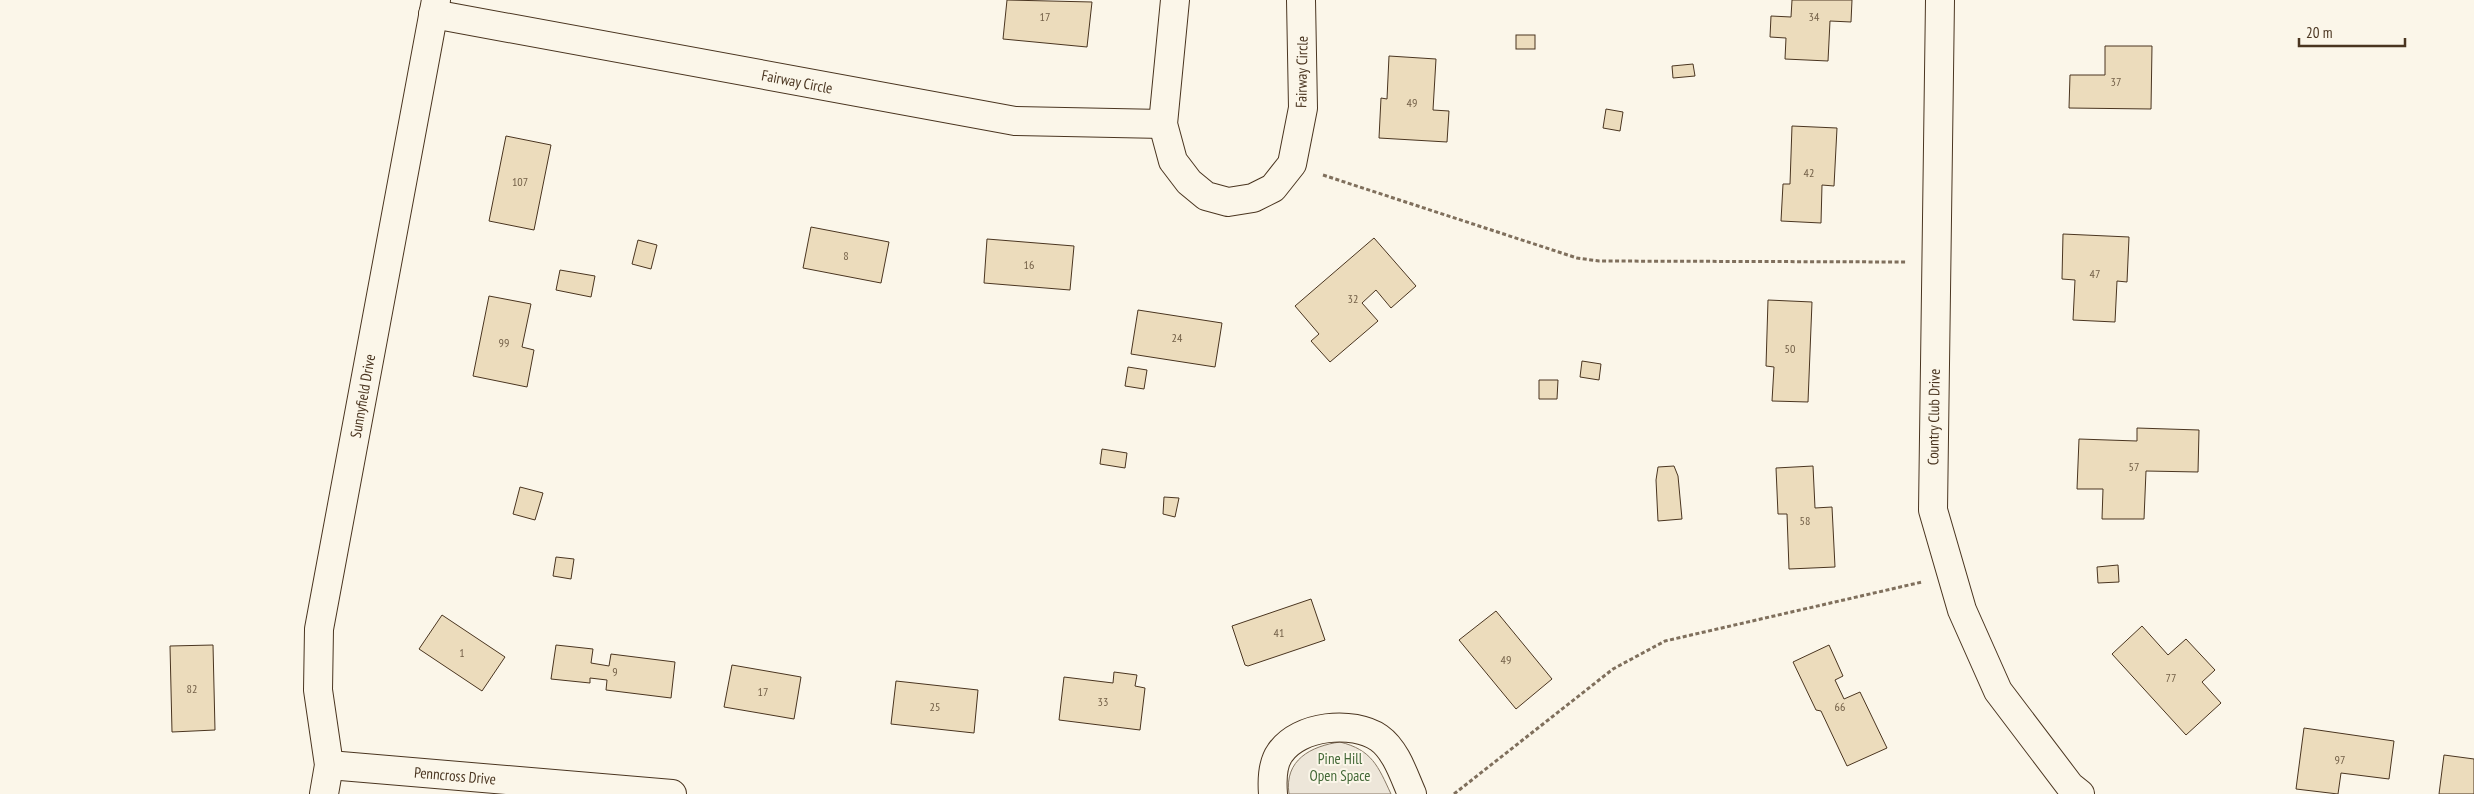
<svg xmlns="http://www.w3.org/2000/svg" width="2474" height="794" viewBox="0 0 2474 794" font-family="'PT Sans Narrow',sans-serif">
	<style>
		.green { fill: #ede6d9; stroke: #887966 }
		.building { fill: #ecdcbc; stroke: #4a3520 }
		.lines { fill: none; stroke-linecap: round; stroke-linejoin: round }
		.minor-casing { stroke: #4a3520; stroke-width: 30 }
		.path { stroke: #7f6f5c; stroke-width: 3; stroke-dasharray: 4 2.5; stroke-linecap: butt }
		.minor { stroke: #fbf6e9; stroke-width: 28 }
		.labels { text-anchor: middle; stroke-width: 4; stroke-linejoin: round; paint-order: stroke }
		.number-label { font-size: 12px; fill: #725f47 }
		.street-label { font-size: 15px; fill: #4a3520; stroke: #fbf6e9 }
		.park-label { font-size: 15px; fill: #436837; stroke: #fbf6e9 }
	</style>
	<rect width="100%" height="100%" fill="#fbf6e9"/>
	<path class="green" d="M1340,742C1372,750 1378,766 1391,794H1289C1284,760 1311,746 1340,742Z"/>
	<g class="building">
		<polygon points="1007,0 1092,2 1087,47 1003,39"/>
		<polygon points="1792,0 1852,0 1851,22 1830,21 1828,61 1785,59 1786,38 1770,37 1771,16 1791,17"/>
		<rect x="1516" y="35" width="19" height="14"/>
		<polygon points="2105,46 2152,46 2151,109 2069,108 2070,75 2105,75"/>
		<polygon points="1389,56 1436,59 1433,110 1449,111 1447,142 1379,138 1381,98 1387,99"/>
		<polygon points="1693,64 1695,76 1673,78 1672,66"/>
		<polygon points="1606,109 1623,112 1620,131 1603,128"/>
		<polygon points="1792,126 1837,128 1834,186 1822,185 1821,223 1781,221 1783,184 1790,184"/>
		<polygon points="506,136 551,145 534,230 489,221"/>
		<polygon points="811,227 889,242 881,283 803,268"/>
		<polygon points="2063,234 2129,237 2127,282 2117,281 2115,322 2073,320 2075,280 2062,279"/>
		<polygon points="1374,238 1416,286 1391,308 1376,290 1362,303 1378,321 1330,362 1311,341 1319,334 1295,306"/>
		<polygon points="987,239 1074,246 1070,290 984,283"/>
		<polygon points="638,240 657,245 651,269 632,264"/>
		<polygon points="560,270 595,276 591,297 556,290"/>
		<polygon points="489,296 531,304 522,347 534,350 527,387 473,376"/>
		<polygon points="1768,300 1812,302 1808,402 1772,401 1774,367 1766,366"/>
		<polygon points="1138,310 1222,323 1215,367 1131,354"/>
		<polygon points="1582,361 1601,364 1599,380 1580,377"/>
		<polygon points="1128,367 1147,370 1144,389 1125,386"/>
		<polygon points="1539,380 1558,380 1557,399 1539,399"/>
		<polygon points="2137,428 2199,430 2198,472 2146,471 2144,519 2102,519 2103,489 2077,489 2079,439 2137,441"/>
		<polygon points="1102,449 1127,453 1125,468 1100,464"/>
		<polygon points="1674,466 1678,476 1682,519 1658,521 1656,480 1658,467"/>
		<polygon points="1813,466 1815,508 1832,507 1835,567 1789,569 1787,514 1778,514 1776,468"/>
		<polygon points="520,487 543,493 535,520 513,514"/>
		<polygon points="1164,497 1179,498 1175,517 1163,514"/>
		<polygon points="556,557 574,559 571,579 553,576"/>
		<polygon points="2118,565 2119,582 2098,583 2097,567"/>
		<polygon points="1311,599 1325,640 1248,666 1245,665 1232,626"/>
		<polygon points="1496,611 1552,679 1516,709 1459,640"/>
		<polygon points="442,615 505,657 482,691 419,649"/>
		<polygon points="2142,626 2168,655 2186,639 2215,670 2202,682 2221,703 2186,735 2112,654"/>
		<polygon points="213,645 215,730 172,732 170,646"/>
		<polygon points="556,645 593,649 591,663 609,666 611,654 675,662 671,698 606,690 607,680 590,678 590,683 551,679"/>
		<polygon points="1829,645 1843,676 1835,680 1844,699 1860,692 1887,748 1847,766 1821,711 1816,710 1793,662"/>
		<polygon points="732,665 801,677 794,719 724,707"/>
		<polygon points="1114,672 1137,675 1135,686 1145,688 1140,730 1059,720 1064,677 1113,683"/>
		<polygon points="896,681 978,690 974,733 891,724"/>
		<polygon points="2304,728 2394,741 2389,779 2341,773 2338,794 2296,789"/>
		<polygon points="2444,755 2474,759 2474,794 2439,794"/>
	</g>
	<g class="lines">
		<defs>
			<g id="minor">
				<polyline points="1175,0 1163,124 1173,161 1189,182 1206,196 1228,202 1253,198 1273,188 1292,164 1303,108 1301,0"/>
				<polyline points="1940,0 1933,510 1962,610 1998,691 2070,786 2080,794"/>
				<polyline points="433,14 1015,121 1163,124"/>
				<polyline points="329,765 672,794"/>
				<polyline points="324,794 329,765 318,690 319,629 436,0"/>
				<path d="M1273,794C1272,781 1272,764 1280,753C1299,725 1353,720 1379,738C1396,750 1404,776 1412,794"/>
			</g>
		</defs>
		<use href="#minor" class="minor-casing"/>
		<g class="path">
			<polyline points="1323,175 1577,258 1599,261 1906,262"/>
			<polyline points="1454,794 1613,669 1665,641 1922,582"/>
		</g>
		<use href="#minor" class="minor"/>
	</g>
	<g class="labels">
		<g class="number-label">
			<text x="1045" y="21">17</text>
			<text x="1814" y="21">34</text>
			<text x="2116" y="86">37</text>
			<text x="1412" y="107">49</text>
			<text x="1809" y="177">42</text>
			<text x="520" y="186">107</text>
			<text x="846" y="260">8</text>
			<text x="1029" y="269">16</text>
			<text x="2095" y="278">47</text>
			<text x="1353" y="303">32</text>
			<text x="1177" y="342">24</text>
			<text x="504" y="347">99</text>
			<text x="1790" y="353">50</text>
			<text x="2134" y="471">57</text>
			<text x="1805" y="525">58</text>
			<text x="1279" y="637">41</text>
			<text x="462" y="657">1</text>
			<text x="1506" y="664">49</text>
			<text x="615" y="676">9</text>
			<text x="2171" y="682">77</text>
			<text x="192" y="693">82</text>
			<text x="763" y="696">17</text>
			<text x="1103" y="706">33</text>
			<text x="935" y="711">25</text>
			<text x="1840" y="711">66</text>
			<text x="2340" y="764">97</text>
		</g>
		<g class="street-label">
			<text transform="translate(1302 72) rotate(-89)" y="5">Fairway Circle</text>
			<text transform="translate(797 82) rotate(11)" y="5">Fairway Circle</text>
			<text transform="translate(363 396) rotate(-80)" y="5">Sunnyfield Drive</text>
			<text transform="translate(1934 417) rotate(-89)" y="5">Country Club Drive</text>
			<text transform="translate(455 776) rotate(5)" y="5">Penncross Drive</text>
		</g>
		<g class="park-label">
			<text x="1340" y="764">Pine Hill<tspan x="1340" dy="17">Open Space</tspan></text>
		</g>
	</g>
	<path d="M2299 38v8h106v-8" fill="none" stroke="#4a3520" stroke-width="2.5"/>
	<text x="2306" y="38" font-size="15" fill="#4a3520" stroke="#fbf6e9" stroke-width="4" paint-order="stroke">20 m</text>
</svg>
